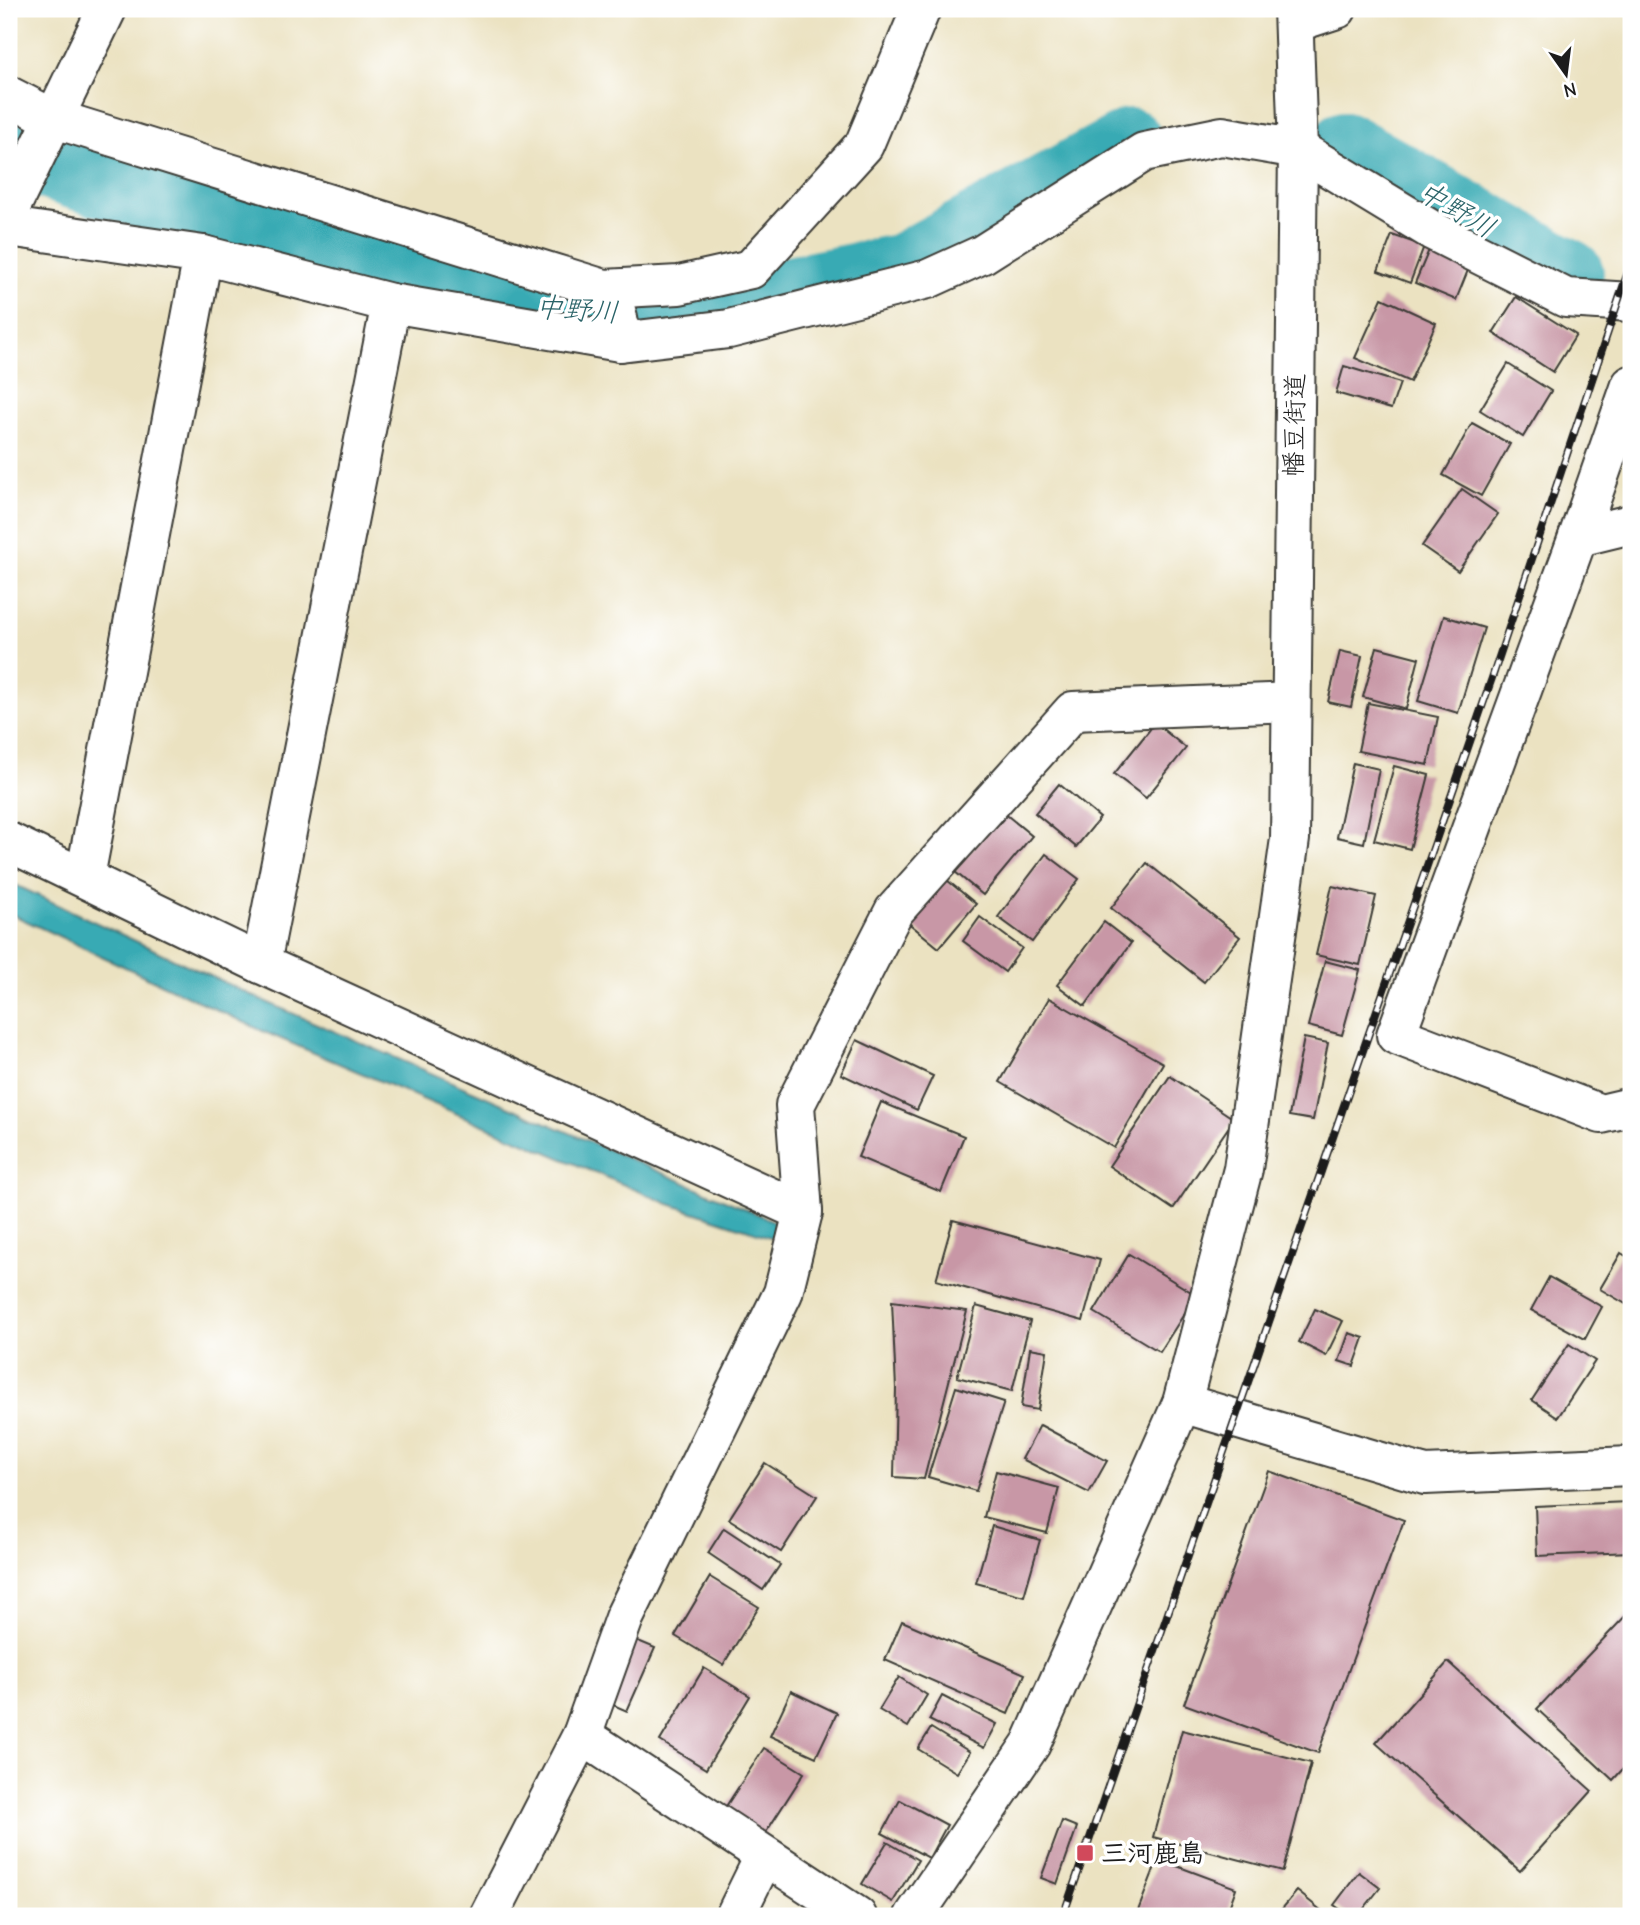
<svg xmlns="http://www.w3.org/2000/svg" width="1640" height="1925" viewBox="0 0 1640 1925" font-family="'Comic Neue','Klee One',sans-serif">
	<style>
		.water { fill: #39aab4; stroke: #2a6368; stroke-width: 2 }
		.lines { fill: none; stroke-linecap: round; stroke-linejoin: round }
		.river { stroke: #39aab4; stroke-width: 66 }
		.building { fill: #c897a6 }
		.minor-casing { stroke: #3b3a35; stroke-width: 42 }
		.tertiary-casing { stroke: #3b3a35; stroke-width: 42 }
		.minor { stroke: #fff; stroke-width: 38 }
		.tertiary { stroke: #fff; stroke-width: 38 }
		.rail-casing { stroke: #1c1c1c; stroke-width: 8 }
		.rail { stroke: #fff; stroke-width: 5; stroke-dasharray: 16; stroke-linecap: butt }
		.poi-dot { fill: #d1495b; stroke: #fff; stroke-width: 2.5 }
		.labels { text-anchor: middle; stroke-width: 7; stroke-linejoin: round; paint-order: stroke }
		.street-label { font-size: 26px; fill: #1c1c1c; stroke: #fff }
		.poi-label { font-size: 26px; font-weight: bold; fill: #1c1c1c; stroke: #fff; text-anchor: start }
		.water-label { font-size: 28px; font-style: italic; fill: #2a6368; stroke: #fff }
	</style>
	<rect width="100%" height="100%" fill="#fff"/>
	<filter id="ink" filterUnits="userSpaceOnUse"><feTurbulence type="fractalNoise" baseFrequency=".0143" numOctaves="2"/><feDisplacementMap in="SourceGraphic" scale="14" xChannelSelector="R" yChannelSelector="G"/><feConvolveMatrix kernelMatrix="1 2 1 2 8 2 1 2 1" color-interpolation-filters="sRGB"/></filter>
	<filter id="wash" filterUnits="userSpaceOnUse"><feTurbulence type="fractalNoise" baseFrequency=".00686" numOctaves="4" result="noise"/><feDisplacementMap in="SourceGraphic" scale="28" xChannelSelector="R" yChannelSelector="G"/><feGaussianBlur stdDeviation="1.57" result="paint"/><feColorMatrix in="noise" values="0 0 0 0 0 0 0 0 0 0 0 0 0 0 0 0 0 1.4 0 .05"/><feComposite in="paint" operator="in"/></filter>
	<g filter="url(#wash)">
		<rect width="100%" height="100%" fill="#ebe2c1"/>
		<polygon class="water" points="9,882 264,1001 783,1225 779,1240 669,1204 267,1033 9,913"/>
		<g class="lines">
			<g class="river">
				<polyline points="1344,144 1571,273"/>
				<polyline points="9,154 76,177 532,308 666,314 902,266 1130,141"/>
			</g>
		</g>
		<g id="blocks">
			<g class="building">
				<polygon points="1392,235 1424,246 1410,283 1378,271"/>
				<polygon points="1434,238 1474,255 1456,300 1415,283"/>
				<polygon points="1516,297 1576,335 1553,372 1493,333"/>
				<polygon points="1382,298 1436,323 1410,382 1355,358"/>
				<polygon points="1508,364 1551,391 1523,437 1480,410"/>
				<polygon points="1344,366 1400,383 1391,409 1336,393"/>
				<polygon points="1472,423 1510,444 1481,496 1443,475"/>
				<polygon points="1462,489 1498,514 1458,571 1422,546"/>
				<polygon points="1444,616 1484,628 1458,713 1418,701"/>
				<polygon points="1377,647 1419,658 1406,709 1363,697"/>
				<polygon points="1340,651 1362,656 1351,707 1328,702"/>
				<polygon points="1368,703 1438,717 1428,765 1358,751"/>
				<polygon points="1155,723 1186,748 1146,798 1114,774"/>
				<polygon points="1353,763 1379,769 1364,843 1337,837"/>
				<polygon points="1394,766 1429,775 1410,849 1374,840"/>
				<polygon points="1059,784 1100,818 1076,847 1035,813"/>
				<polygon points="1003,812 1032,836 983,895 954,871"/>
				<polygon points="1046,854 1079,879 1032,942 998,917"/>
				<polygon points="1147,863 1240,937 1204,982 1111,908"/>
				<polygon points="942,876 976,904 939,948 905,920"/>
				<polygon points="1332,886 1376,896 1360,965 1316,955"/>
				<polygon points="980,917 1022,948 1005,972 963,941"/>
				<polygon points="1104,922 1131,943 1085,1006 1057,985"/>
				<polygon points="1325,961 1360,970 1342,1035 1308,1026"/>
				<polygon points="1049,998 1163,1063 1114,1148 1000,1082"/>
				<polygon points="1304,1038 1328,1043 1313,1120 1289,1116"/>
				<polygon points="857,1040 933,1076 917,1110 841,1074"/>
				<polygon points="1170,1076 1234,1119 1173,1209 1109,1166"/>
				<polygon points="881,1102 964,1136 941,1192 858,1157"/>
				<polygon points="953,1220 1100,1260 1083,1321 936,1280"/>
				<polygon points="1621,1253 1631,1259 1631,1307 1600,1289"/>
				<polygon points="1129,1254 1196,1295 1160,1352 1094,1312"/>
				<polygon points="1549,1277 1602,1307 1585,1339 1531,1310"/>
				<polygon points="892,1301 967,1311 924,1479 894,1477 896,1388"/>
				<polygon points="976,1306 1030,1321 1012,1391 957,1377"/>
				<polygon points="1315,1309 1343,1321 1326,1356 1299,1342"/>
				<polygon points="1349,1333 1364,1338 1354,1366 1339,1361"/>
				<polygon points="1569,1344 1595,1361 1558,1417 1532,1400"/>
				<polygon points="1030,1348 1047,1351 1038,1410 1021,1407"/>
				<polygon points="956,1387 1004,1402 976,1491 928,1477"/>
				<polygon points="1040,1425 1107,1461 1089,1493 1022,1459"/>
				<polygon points="765,1463 817,1496 781,1552 729,1519"/>
				<polygon points="996,1471 1059,1488 1047,1533 984,1517"/>
				<polygon points="1269,1471 1404,1520 1318,1753 1184,1704"/>
				<polygon points="1628,1502 1630,1552 1537,1556 1535,1506"/>
				<polygon points="992,1526 1040,1540 1024,1596 976,1583"/>
				<polygon points="724,1528 780,1565 763,1590 708,1553"/>
				<polygon points="710,1577 759,1607 723,1665 675,1636"/>
				<polygon points="1631,1610 1631,1760 1613,1780 1537,1709"/>
				<polygon points="902,1621 1025,1674 1008,1714 885,1660"/>
				<polygon points="631,1638 655,1648 627,1711 604,1701"/>
				<polygon points="1448,1662 1592,1791 1520,1871 1376,1743"/>
				<polygon points="704,1668 750,1696 706,1769 660,1741"/>
				<polygon points="899,1677 927,1695 908,1727 879,1710"/>
				<polygon points="791,1691 837,1713 816,1757 770,1736"/>
				<polygon points="942,1696 997,1724 984,1748 929,1720"/>
				<polygon points="931,1728 970,1752 957,1773 918,1749"/>
				<polygon points="1182,1730 1311,1763 1283,1871 1153,1837"/>
				<polygon points="764,1748 804,1773 763,1837 723,1811"/>
				<polygon points="900,1800 947,1825 929,1858 882,1833"/>
				<polygon points="1062,1821 1077,1827 1057,1884 1041,1878"/>
				<polygon points="887,1842 918,1860 893,1902 862,1884"/>
				<polygon points="1158,1859 1236,1888 1226,1916 1136,1916"/>
				<polygon points="1359,1872 1380,1888 1358,1916 1350,1916 1334,1905"/>
				<polygon points="1297,1891 1328,1916 1276,1916"/>
			</g>
		</g>
	</g>
	<g filter="url(#ink)">
		<use href="#blocks" fill-opacity="0" stroke="#3b3a35" stroke-width="2"/>
		<g class="lines">
			<defs>
				<g id="minor">
					<polyline points="1294,23 1337,9"/>
					<path d="M9,96L52,118L604,289C616,304 621,323 620,342L729,329L928,279L983,254L1144,152L1222,136L1298,149L1433,231L1566,298L1631,302"/>
					<polyline points="9,211 107,9"/>
					<polyline points="9,227 203,255 391,303 620,342"/>
					<polyline points="604,289 679,285 751,269 864,145 921,9"/>
					<polyline points="1631,524 1578,537 1396,1035 1601,1114 1631,1107"/>
					<polyline points="1578,537 1631,385"/>
					<polyline points="9,842 261,964 803,1212"/>
					<polyline points="85,877 203,255"/>
					<polyline points="261,964 391,303"/>
					<polyline points="582,1735 857,1916"/>
					<polyline points="489,1916 582,1735 624,1618 783,1293 803,1212 795,1105 894,911 1073,711 1291,702"/>
					<polyline points="735,1916 764,1857"/>
				</g>
				<g id="tertiary">
					<polyline points="1182,1403 1425,1475 1631,1466"/>
					<polyline points="914,1916 1031,1744 1182,1403 1243,1169 1290,839 1298,149 1293,9"/>
				</g>
			</defs>
			<use href="#minor" class="minor-casing"/>
			<use href="#tertiary" class="tertiary-casing"/>
			<use href="#minor" class="minor"/>
			<use href="#tertiary" class="tertiary"/>
			<defs>
				<polyline id="rail" points="1063,1916 1492,678 1631,263"/>
			</defs>
			<use href="#rail" class="rail-casing"/>
			<use href="#rail" class="rail"/>
		</g>
	</g>
	<rect class="poi-dot" x="1076" y="1844" width="18" height="18" rx="3.5"/>
	<g class="labels">
		<g class="street-label">
			<text transform="translate(1294 425) rotate(-89)" y="9">幡豆街道</text>
		</g>
		<g class="poi-label">
			<text x="1101" y="1862">三河鹿島</text>
		</g>
		<g class="water-label">
			<text transform="translate(1457 209) rotate(30)" y="10">中野川</text>
			<text transform="translate(577 309) rotate(4)" y="10">中野川</text>
		</g>
	</g>
	<rect width="1640" height="1925" fill="none" stroke="#fff" stroke-width="35"/>
	<g transform="translate(1566 74) rotate(166)" stroke="#ffffff" stroke-width="5" paint-order="stroke">
	<path d="M0-5L12 26L0 18L-12 26Z" fill="#1c1c1c"/>
	<text y="-10" font-size="19" font-weight="bold" text-anchor="middle" fill="#1c1c1c">N</text>
	</g>
</svg>
